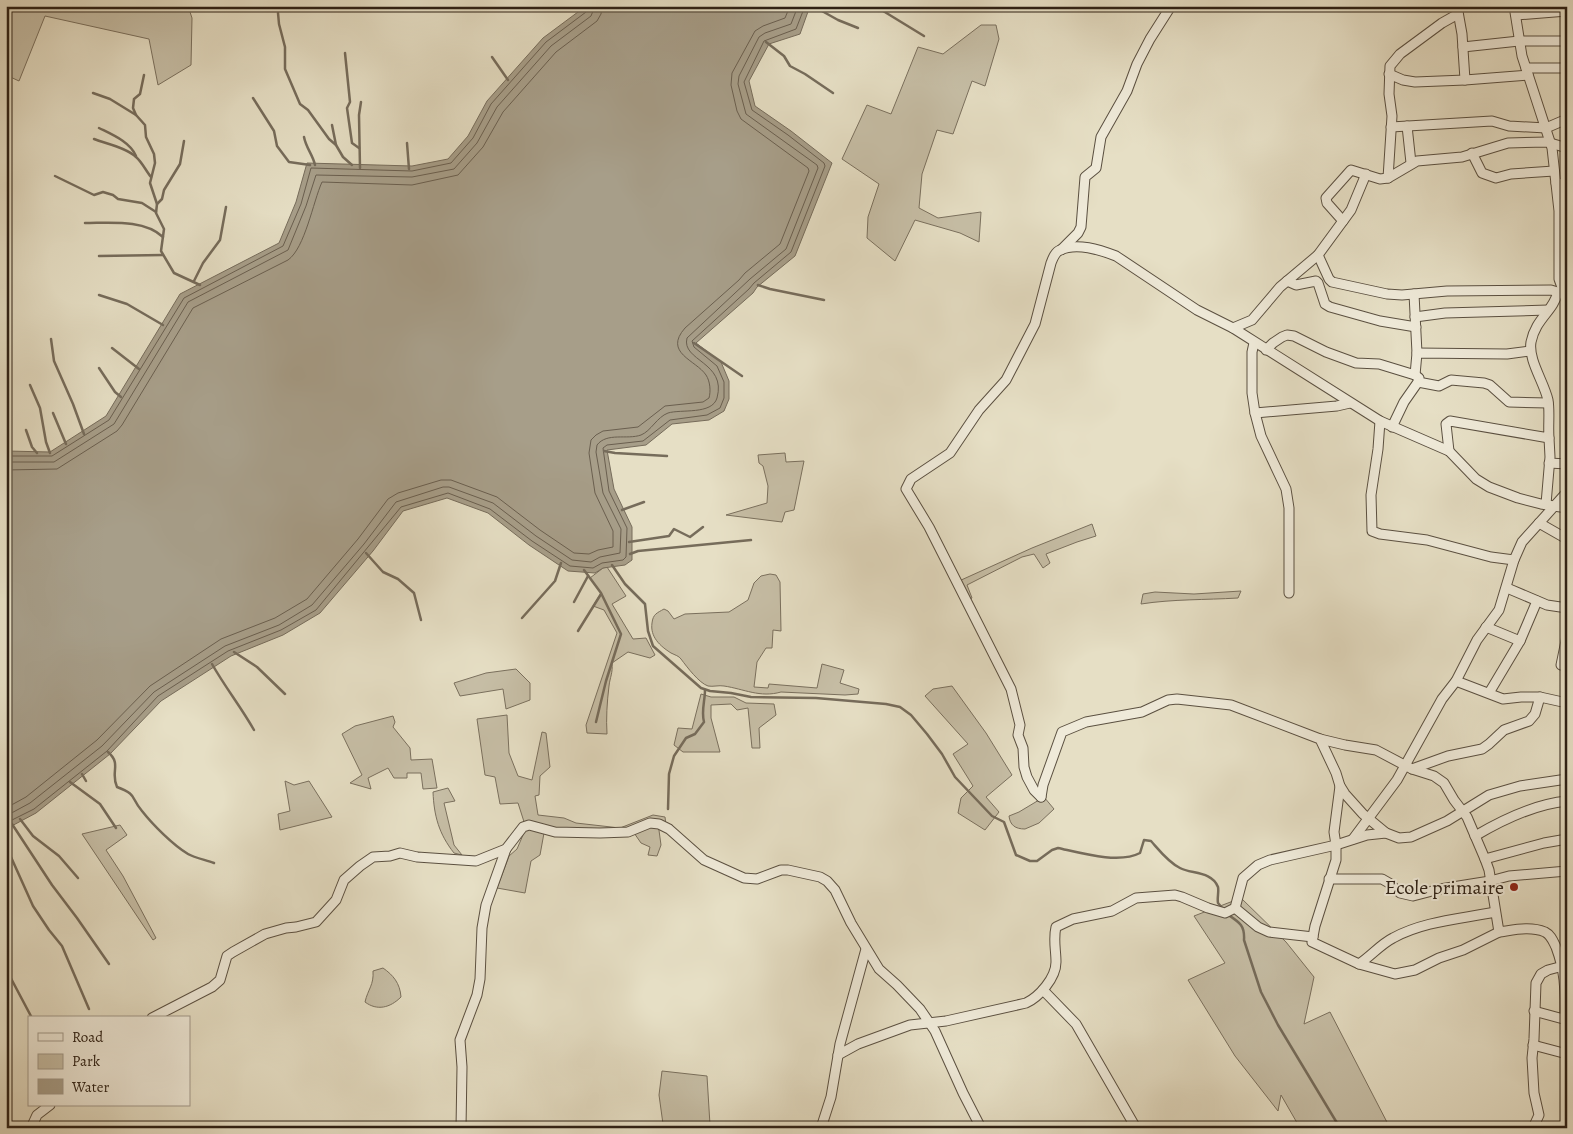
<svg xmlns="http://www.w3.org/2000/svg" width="1573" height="1134" viewBox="0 0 1573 1134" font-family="Alegreya,serif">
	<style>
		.green { fill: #c7bfa7; stroke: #7a705e }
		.water { fill: #a79e89; stroke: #766c5b }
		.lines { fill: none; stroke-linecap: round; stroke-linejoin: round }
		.shore { stroke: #6a5f4f; stroke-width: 1 }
		.stream { stroke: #766c5b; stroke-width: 2.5 }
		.minor-casing { stroke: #5b5041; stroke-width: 11 }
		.minor { stroke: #efead9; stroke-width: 9 }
		.poi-dot { fill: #8f2418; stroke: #efead9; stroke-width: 2 }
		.labels { text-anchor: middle; stroke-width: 4; stroke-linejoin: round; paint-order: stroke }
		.poi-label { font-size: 20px; fill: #2d2015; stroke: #efead9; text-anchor: end }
	</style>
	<rect width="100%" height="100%" fill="#e6dfc5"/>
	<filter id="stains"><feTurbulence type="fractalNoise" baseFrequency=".004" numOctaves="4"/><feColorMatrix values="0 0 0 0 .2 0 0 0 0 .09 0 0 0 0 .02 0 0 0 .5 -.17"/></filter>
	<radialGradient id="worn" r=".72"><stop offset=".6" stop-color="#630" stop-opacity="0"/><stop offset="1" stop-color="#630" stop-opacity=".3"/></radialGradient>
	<g class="green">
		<polygon points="6,6 188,6 192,18 191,65 158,85 149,39 45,16 19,81 6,75"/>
		<polygon points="981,25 996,25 999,39 985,86 972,81 953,134 937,130 922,174 919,208 938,218 981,212 979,242 960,233 915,220 895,261 867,238 868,217 879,184 842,159 867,105 891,114 918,47 943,54"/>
		<polygon points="785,453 786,462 804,461 794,510 785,512 782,522 726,515 767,503 768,486 763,466 759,463 758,455"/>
		<polygon points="1092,524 1096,536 1077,542 1046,554 1050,563 1043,568 1034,554 1022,557 967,585 972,598 969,600 959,581 1032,548"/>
		<path d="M607,567L626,596L612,604L633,639L646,638L655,655L650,658L628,652L612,663C613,673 610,677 609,686C607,702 606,719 607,734L587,733L586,725L617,633L604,610L593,606L601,593L590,578L603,568Z"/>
		<path d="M770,574L776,575L780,582L781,631L773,630L772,648H766L757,662L754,687L768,688L769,684L817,688L822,664L844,670L840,683L859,689L858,694L845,695L781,692C760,698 744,689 724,686C719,685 713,687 708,686C699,683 687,667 681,659C679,656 675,655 671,653C660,646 650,637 652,623C653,614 657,613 664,609L668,611L674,619L685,614L729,612L748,600L754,583L761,576Z"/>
		<path d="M1241,591L1238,598C1205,600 1173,599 1141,604L1143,594L1155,592L1194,594Z"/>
		<polygon points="516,669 530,683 530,700 506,709 503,689 460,696 454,683 486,673"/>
		<polygon points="952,686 986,733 1012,775 986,797 999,812 985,830 958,813 961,798 973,786 953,754 968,744 925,696 933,689"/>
		<polygon points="701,694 711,697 734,697 746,703 774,704 776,715 759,728 760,748 752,748 748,708 737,710 731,704 711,705 711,718 720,752 683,752 674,745 678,728 692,729"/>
		<polygon points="507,715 509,753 518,776 532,780 542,732 546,733 550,767 540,776 539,795 535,796 538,815 564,818 576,823 620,828 653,815 665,817 666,825 658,823 661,845 657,856 648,855 650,847 641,843 632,830 544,833 540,855 531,861 525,893 497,888 509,856 517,849 526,828 518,803 500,804 495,777 485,775 477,719"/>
		<polygon points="393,716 395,722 393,727 410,748 411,760 432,759 437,788 423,789 421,773 407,773 407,778 394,778 388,768 368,778 371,789 350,783 362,775 342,734 355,726"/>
		<polygon points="285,781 294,785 309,781 332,817 280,830 278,814 290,811"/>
		<path d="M448,788L455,801L444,803L454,845L462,855L454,853C439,834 434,816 433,792Z"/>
		<path d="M1044,797L1054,809L1039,823L1025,829C1015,829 1010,825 1009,816L1019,812Z"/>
		<polygon points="120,825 127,835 106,850 123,876 156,938 153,940 82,834"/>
		<polygon points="1241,898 1286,942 1314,977 1304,1024 1330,1012 1390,1128 1300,1128 1281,1095 1278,1111 1235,1056 1188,980 1225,963 1194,916"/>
		<path d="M383,968C393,975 400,983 401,997C390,1008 377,1011 365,1002C368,989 374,985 373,971Z"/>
		<polygon points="662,1071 707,1076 710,1125 663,1124 659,1095"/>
	</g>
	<polygon class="water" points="586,6 810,6 800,34 769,44 749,81 755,106 791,131 832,163 795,256 757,287 753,293 696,343 721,362 729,381 729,399 724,411 709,420 672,424 646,445 607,450 614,489 632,527 632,560 625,565 603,568 595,573 568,571 529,545 488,513 447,498 403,511 373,551 320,613 283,635 231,656 161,701 110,754 36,813 6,829 6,451 50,452 106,416 180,294 279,243 296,202 307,163 412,166 448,159 468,136 487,101 543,38"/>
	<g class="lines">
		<g class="shore">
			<polyline points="6,456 52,456 109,420 184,298 283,246 301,204 311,168 412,171 451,163 473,138 491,104 546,42 586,12 588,6"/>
			<polyline points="6,462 54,462 114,424 188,302 288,250 306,206 316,175 412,177 454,169 477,143 497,107 551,46 591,16 595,6"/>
			<path d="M6,470L57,469L117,431L122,425L193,308L288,260C305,248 313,202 322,182L412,185L458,175L483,147L503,112L556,52L597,21L601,14L602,6"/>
			<path d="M6,808L26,797L97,740L150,686L221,639L275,618L307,599L358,539L388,499L398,493L441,480H451L497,497L540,530L574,553L589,554L598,550L613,547V531L595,493L589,453L591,440L596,435L603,431L638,427L665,406L703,402L709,398C711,391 710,381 706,375C696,360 663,353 685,328L739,280L745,273L780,244L809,171L808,168L741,119L737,111L731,85L732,73L755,31L763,26L785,18L790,6"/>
			<path d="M6,816L30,803L102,746L154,692L225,646L279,625L312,605L364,544L396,502L443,487H449L493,503L536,536L572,560L591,562L600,557L620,553L621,529L603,493L596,452L597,445C607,432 627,440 641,435C651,431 657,417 668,413C681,409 712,415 717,398C727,362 681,361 687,338L750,279L786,249L818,168L817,165L746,114L738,84L739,76L759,37L765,33L791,24L798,6"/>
			<polyline points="6,823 34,809 107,751 158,696 228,651 281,630 316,610 401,507 448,493 490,509 532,541 570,566 593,568 602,563 623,560 626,557 627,528 609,491 603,448 607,445 643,441 670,420 707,415 720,408 724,398 724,382 717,366 694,347 692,341 749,289 754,283 791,252 825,166 824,163 788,135 752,110 744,82 764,41 796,29 805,6"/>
		</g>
		<g class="stream">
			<polyline points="813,6 838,20 858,28"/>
			<polyline points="875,6 924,36"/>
			<polyline points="278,13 279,24 285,47 285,69 300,104 308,110 329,139 336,145 343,157 352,165"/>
			<polyline points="766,42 784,56 790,66 805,74 833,93"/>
			<polyline points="345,53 350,102 347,108 352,143 359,148"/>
			<polyline points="492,57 508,80"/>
			<polyline points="144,75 140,94 134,99 133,108 136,115 145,125 146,137 154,154 155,163 150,183 157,204 156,213 164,229 161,251 174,273 200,285"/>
			<polyline points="93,93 110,99 136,115"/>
			<polyline points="253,98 274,131 277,146 289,162 310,165"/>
			<polyline points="332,125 336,145"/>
			<path d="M99,128C113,135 130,142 136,156"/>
			<path d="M304,137C306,148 313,155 315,165"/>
			<path d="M94,139C107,144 127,148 136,157C142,162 146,171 151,177"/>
			<polyline points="407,143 409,169"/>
			<polyline points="360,168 359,115 361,102"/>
			<polyline points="55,176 94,195 103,192 113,195 118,199 142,203 156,212"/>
			<polyline points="157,204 162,199 164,190 180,164 184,141"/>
			<path d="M85,223C110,223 144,219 163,237"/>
			<polyline points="99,256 163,255"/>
			<polyline points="194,281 203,263 220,240 226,207"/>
			<polyline points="758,285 770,289 824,300"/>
			<polyline points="99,295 127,304 163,325"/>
			<polyline points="51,339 54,361 73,404 84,434"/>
			<polyline points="694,343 742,376"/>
			<polyline points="112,348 139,369"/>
			<polyline points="99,368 115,392 121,397"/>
			<polyline points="30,385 40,408 46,442 50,453"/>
			<polyline points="53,413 66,444"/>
			<polyline points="26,430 32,447 37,453"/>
			<polyline points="604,451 615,453 667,456"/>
			<polyline points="622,510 644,502"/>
			<polyline points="629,542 669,536 674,529 690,537 703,527"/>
			<polyline points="366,553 383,572 398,579 414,593 421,620"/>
			<polyline points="630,554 638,551 751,540"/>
			<path d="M612,565L625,584L645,604L648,631L653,646L701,688L710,691L731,693L751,697L816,698L886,704L900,707L911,715L927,734L942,754L955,777L992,816L1004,822L1016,855L1030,861H1037L1052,850L1058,848C1081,853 1119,864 1140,853L1144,840L1151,841C1159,850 1168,862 1180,868C1191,874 1212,871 1218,887C1219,892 1217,898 1218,903L1223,909"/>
			<polyline points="584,570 601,593 621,634 606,681 596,722"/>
			<polyline points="574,602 588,576"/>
			<polyline points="522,618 555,581 561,563"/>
			<polyline points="578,631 601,594"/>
			<polyline points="234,652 257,667 285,694"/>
			<path d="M212,664C225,687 241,707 254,730"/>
			<path d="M108,752C122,764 110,772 117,787C138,795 130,797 142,811C153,825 173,845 188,854C195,858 206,860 214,863"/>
			<polyline points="82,774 86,781"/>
			<polyline points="70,782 100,804 116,828"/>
			<path d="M668,809L669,774L674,756L686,738L695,734L704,722C701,711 705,701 705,690"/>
			<polyline points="20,819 33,836 59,856 78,878"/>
			<polyline points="12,824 52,885 77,918 109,964"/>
			<polyline points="6,846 33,906 49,930 62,946 89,1009"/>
			<path d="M1227,914C1239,922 1245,925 1244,940L1261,992L1278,1025L1340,1128"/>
			<polyline points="6,969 32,1018"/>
		</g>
		<defs>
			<g id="minor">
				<polyline points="1457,6 1462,34 1465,80"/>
				<polyline points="1514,6 1522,56 1552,148 1559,211 1559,279 1567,301"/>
				<polyline points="1516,15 1567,11"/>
				<polyline points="1463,47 1519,41 1567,41"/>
				<polyline points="1526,68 1567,68"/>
				<polyline points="1389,74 1403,80 1415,82 1465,80 1528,75"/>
				<polyline points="1407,126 1411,163"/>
				<polyline points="1391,127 1492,121 1509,126 1546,128 1567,119"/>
				<polyline points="1472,153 1482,173 1496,178 1511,174 1554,171"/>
				<polyline points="1388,178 1392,116 1389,94 1390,66 1400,54 1442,23 1458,14"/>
				<polyline points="1556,183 1567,185"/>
				<polyline points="1343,221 1327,203 1326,198 1351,170 1380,179 1388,178 1417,161 1462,157 1508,143 1547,142 1567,148"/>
				<polyline points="1061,250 1078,233 1081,227 1085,177 1096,168 1101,137 1127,91 1137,64 1150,39 1171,6"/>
				<polyline points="1318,255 1329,279 1332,282 1387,294 1402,295 1447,291 1551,290 1564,294"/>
				<polyline points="1287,281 1296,285 1316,281 1318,283 1325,304 1330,307 1380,321 1416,327"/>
				<polyline points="1414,294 1417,353"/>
				<polyline points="1415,317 1445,313 1548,310"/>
				<polyline points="1233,328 1252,320 1280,287 1318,255 1351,210 1366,174"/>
				<polyline points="1254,343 1252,352 1252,393 1255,413 1261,436 1286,489 1289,508 1289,593"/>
				<polyline points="1266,350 1273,343 1282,337 1287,335 1294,336 1326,352 1356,363 1379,364 1415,375 1419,378 1418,382 1404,402 1392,427"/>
				<polyline points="1415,375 1417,353 1507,354 1530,351"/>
				<polyline points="1418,382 1439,386 1451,380 1484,383 1490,385 1509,402 1548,403"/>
				<polyline points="1255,413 1337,406 1350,403"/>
				<polyline points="1380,421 1378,449 1371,495 1372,531 1380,534 1427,540 1491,557 1514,560"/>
				<path d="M1449,451L1446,424L1450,421L1549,438C1548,425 1550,412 1548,400C1544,382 1528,360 1531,342C1536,318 1553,312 1558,292"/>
				<polyline points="1549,463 1567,464"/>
				<polyline points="1546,504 1550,457 1549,438"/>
				<polyline points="1539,523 1567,539"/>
				<polyline points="1507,588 1547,605 1567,608"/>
				<polyline points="1486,627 1520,641 1537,601"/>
				<polyline points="1561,665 1567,636"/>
				<polyline points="1489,693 1520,641"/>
				<polyline points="1540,697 1567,703"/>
				<path d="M1320,739L1345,745L1376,750L1412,769L1434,776L1444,783L1454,800L1467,817L1485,859L1489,870L1499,932C1514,930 1530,926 1545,932C1551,935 1553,941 1556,947C1566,974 1565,991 1565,1019"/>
				<polyline points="1412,769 1448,756 1482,749 1489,744 1504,730 1529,721 1535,714 1540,697 1521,697 1503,699 1456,681"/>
				<polyline points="1340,786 1334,832 1336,845 1336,860 1315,926 1312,942 1359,964 1395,974 1415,970 1439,958 1463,950 1499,932"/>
				<path d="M1041,797L1034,790L1027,777L1024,767L1023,748L1018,735L1020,725L1011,689L929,527L906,489L911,479L950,453L979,410L1006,380L1035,324L1051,263C1053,258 1055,252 1060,250C1077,242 1100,250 1116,256L1197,310L1233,328L1380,421L1449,451L1476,479L1489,487L1518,498L1541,504L1567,508"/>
				<polyline points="1041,797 1043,785 1062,732 1086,722 1142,712 1168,700 1177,699 1231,705 1320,739 1336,773 1340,786 1345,794 1363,814 1386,833"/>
				<path d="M1475,836C1502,820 1535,804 1567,801"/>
				<polyline points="1353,839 1397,780 1442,699 1456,681 1477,640 1499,610 1514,560 1522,542 1567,492"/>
				<polyline points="1485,859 1544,843 1567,839"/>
				<polyline points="1329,879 1382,879 1389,883 1400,893 1413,896 1440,889 1490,881 1509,876 1567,871"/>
				<polyline points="1235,908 1258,927 1269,932 1313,937"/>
				<path d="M1359,964C1371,956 1381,944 1393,938C1424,921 1461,919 1495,912"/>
				<polyline points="1043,990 1076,1024 1136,1128"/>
				<polyline points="1534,1011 1567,1020"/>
				<polyline points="152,1018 212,987 220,980 227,956 233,952 265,934 286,928 296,927 316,922 336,900 344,880 360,866 373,857 390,856 400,853 417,857 476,861 506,849 523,827 529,825 555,832 600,833 628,832 650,823 659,824 669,829 704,860 744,878 757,879 781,870 788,870 820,877 827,881 835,890 851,923 879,969 897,985 920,1009 935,1031 963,1093 981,1128"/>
				<polyline points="1533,1045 1567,1054"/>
				<path d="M838,1055L858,1044L910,1025L946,1021L1026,1003C1039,997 1056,978 1056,962C1056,950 1053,939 1056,927L1073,919L1112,911L1136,898L1175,895L1182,897L1208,908L1225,913L1235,908L1243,878L1258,865L1270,860L1336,845L1367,835L1386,833L1399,838L1411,837L1447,821L1489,795L1520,786L1567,779"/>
				<polyline points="31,1128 37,1115 50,1105"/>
				<polyline points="461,1128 462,1067 460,1040 477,995 480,979 482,928 486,905 506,849"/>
				<polyline points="821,1128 831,1097 840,1044 866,949"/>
				<polyline points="1533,1128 1539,1115 1534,1093 1532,1058 1534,1039 1536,983 1541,974 1548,970 1563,966"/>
			</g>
		</defs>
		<use href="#minor" class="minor-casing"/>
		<use href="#minor" class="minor"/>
	</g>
	<circle class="poi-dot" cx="1514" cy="887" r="5"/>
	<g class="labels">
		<g class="poi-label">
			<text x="1504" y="894">Ecole primaire</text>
		</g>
	</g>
	<rect width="1573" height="1134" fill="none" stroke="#e6dfc5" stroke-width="25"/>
	<rect x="8" y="8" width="1558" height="1119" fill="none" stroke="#2d2015" stroke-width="2.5"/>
	<rect x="12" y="12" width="1548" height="1109" fill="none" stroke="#2d2015"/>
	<rect x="28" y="1016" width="162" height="90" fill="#efead9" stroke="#a1998b"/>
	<rect x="38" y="1033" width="25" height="8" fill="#efead9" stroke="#a1998b"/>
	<text x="72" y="1042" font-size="15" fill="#2d2015">Road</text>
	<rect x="38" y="1054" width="25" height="15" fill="#c7bfa7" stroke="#a1998b"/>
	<text x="72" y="1066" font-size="15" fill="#2d2015">Park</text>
	<rect x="38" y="1079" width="25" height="15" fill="#a79e89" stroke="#a1998b"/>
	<text x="72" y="1092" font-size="15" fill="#2d2015">Water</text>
	<rect width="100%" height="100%" filter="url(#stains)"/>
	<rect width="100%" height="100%" fill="url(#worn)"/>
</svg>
